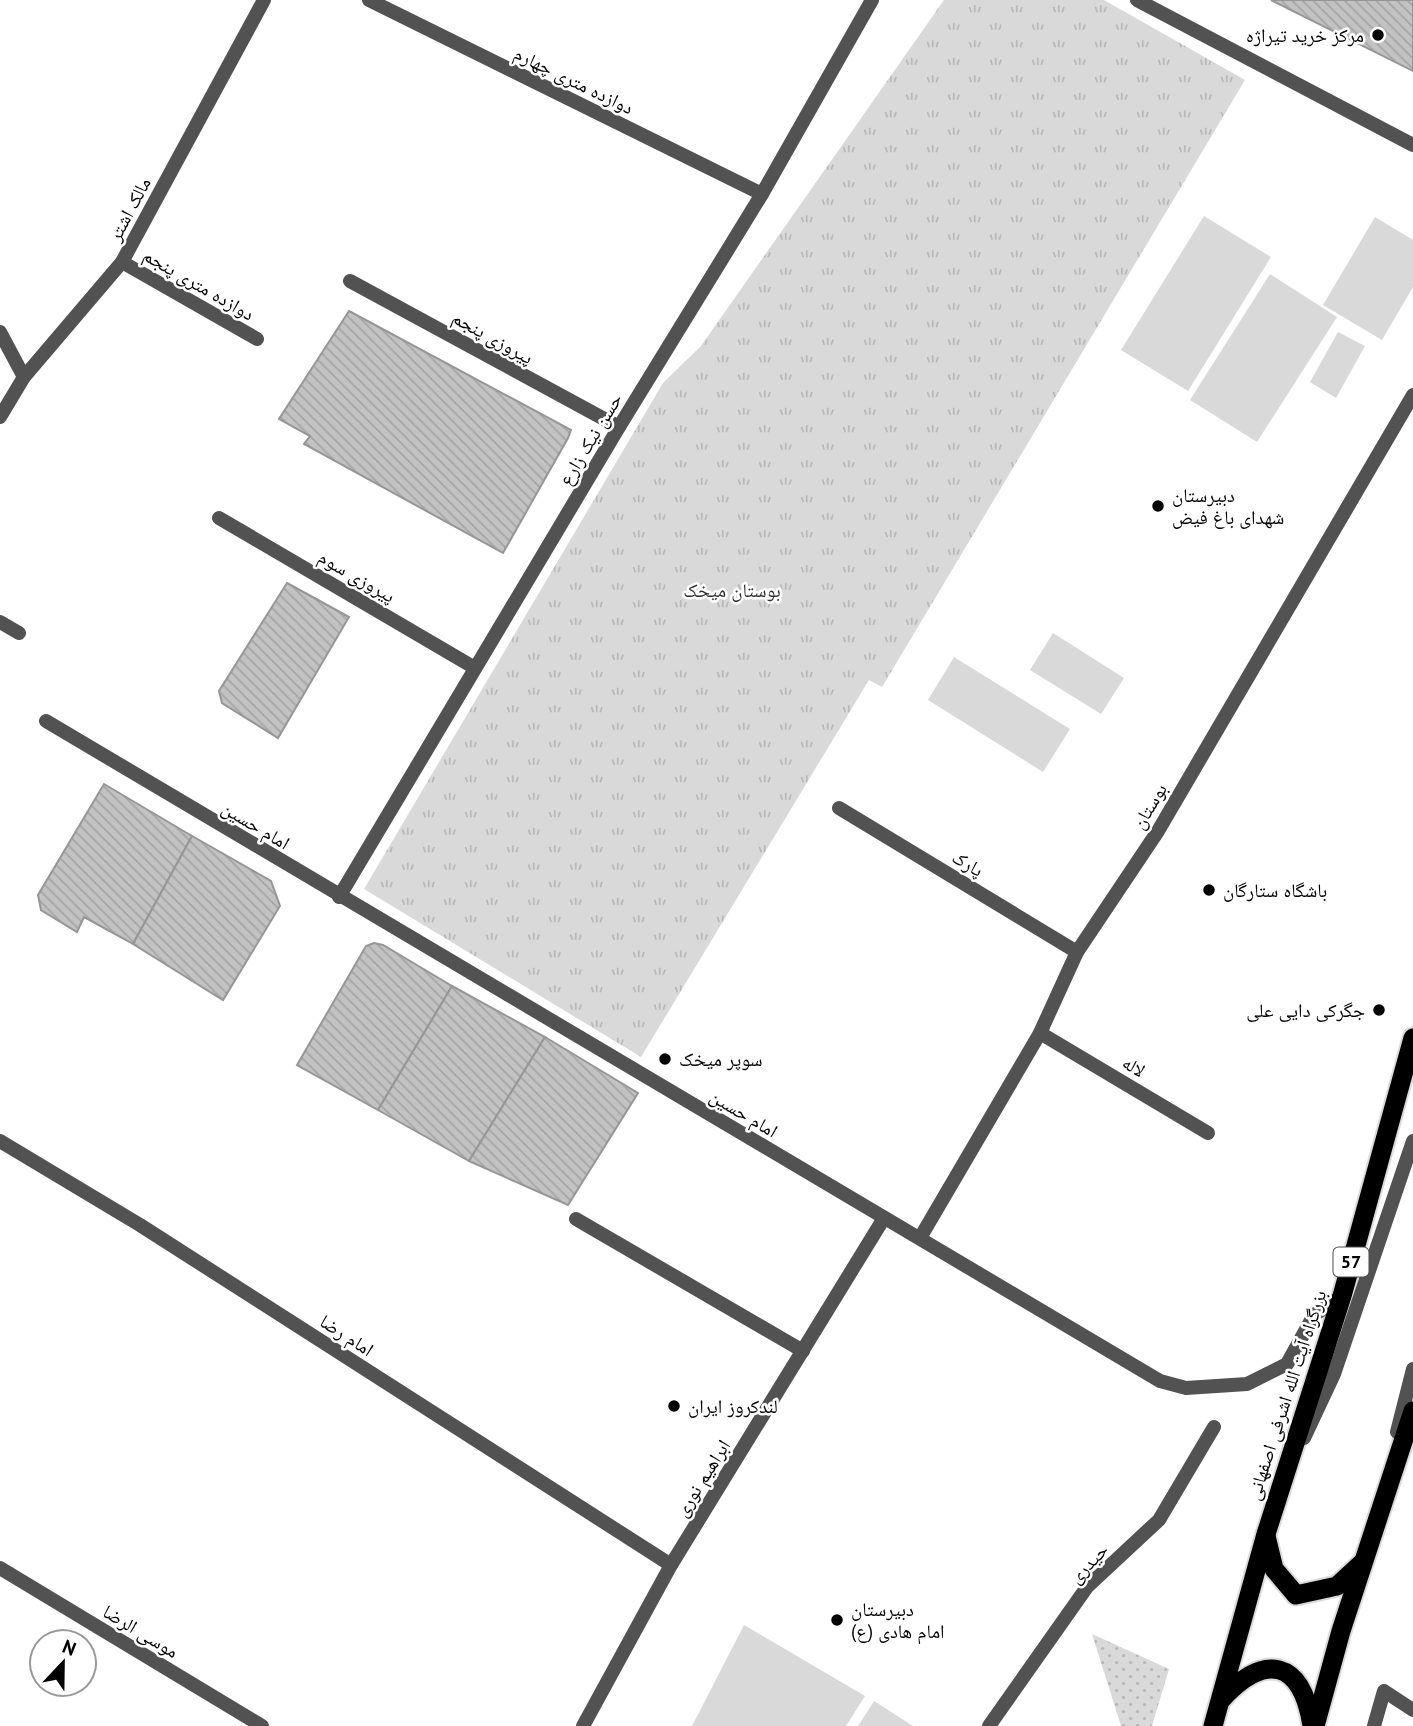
<svg xmlns="http://www.w3.org/2000/svg" width="1413" height="1726" viewBox="0 0 1413 1726" font-family="'PT Sans','Noto Naskh Arabic',sans-serif">
	<style>
		.grass { fill: url(#grass-tufts) }
		.garden { fill: url(#garden-dots) }
		.pitch { fill: #d9d9d9 }
		.building { fill: url(#building-back-hatch); stroke: #969696; stroke-width: 2 }
		.lines { fill: none; stroke-linecap: round; stroke-linejoin: round }
		.trunk-casing { stroke: #dbdbdb; stroke-width: 23 }
		.service { stroke: #525252; stroke-width: 14 }
		.minor { stroke: #525252; stroke-width: 14 }
		.tertiary { stroke: #525252; stroke-width: 14 }
		.trunk { stroke: #000; stroke-width: 19 }
		.poi-dot { fill: #000; stroke: #fff; stroke-width: 2.5 }
		.labels { text-anchor: middle; stroke-width: 5; stroke-linejoin: round; paint-order: stroke }
		.shield { fill: #fff; stroke: #4c4c4c; stroke-width: 2 }
		.shield-label { font-size: 18px; font-weight: bold; fill: #000 }
		.poi-label { font-size: 19px; fill: #000; stroke: #fff; text-anchor: start }
		.street-label { font-size: 19px; fill: #000; stroke: #fff }
		.park-label { font-size: 19px; fill: #303030; stroke: #fff }
	</style>
	<defs>
		<pattern id="grass-tufts" width="24" height="20" patternUnits="userSpaceOnUse" patternTransform="scale(1.75)"><rect width="24" height="20" fill="#d9d9d9"/><path d="M3 7l-1-3M5 7V3M7 7l1-3M15 17l-1-3M17 17v-4M19 17l1-3" fill="none" stroke="#b8b8b8"/></pattern>
		<pattern id="garden-dots" width="8" height="8" patternUnits="userSpaceOnUse" patternTransform="scale(1.75)"><rect width="8" height="8" fill="#d9d9d9"/><path d="M2 2h.1M6 6h.1" fill="none" stroke="#b8b8b8" stroke-width="1.8" stroke-linecap="round"/></pattern>
		<pattern id="building-back-hatch" width="6" height="6" patternUnits="userSpaceOnUse" patternTransform="scale(1.75)"><rect width="6" height="6" fill="#c2c2c2"/><path d="M-1 5l2 2M0 0l6 6M5-1l2 2" fill="none" stroke="#a5a5a5"/></pattern>
	</defs>
	<rect width="100%" height="100%" fill="#fff"/>
	<polygon class="grass" points="944,0 1104,0 1245,80 882,687 869,680 641,1057 364,889 663,383 701,346"/>
	<polygon class="garden" points="1092,1634 1169,1669 1152,1726 1121,1726"/>
	<g class="pitch">
		<polygon points="1204,216 1271,257 1188,391 1121,350"/>
		<polygon points="1375,217 1413,240 1413,287 1382,340 1323,305"/>
		<polygon points="1270,274 1337,317 1257,442 1190,400"/>
		<polygon points="1338,332 1365,346 1336,398 1310,382"/>
		<polygon points="1053,633 1124,678 1101,714 1030,670"/>
		<polygon points="954,657 1070,729 1043,772 928,700"/>
		<polygon points="744,1625 865,1696 846,1726 692,1726"/>
		<polygon points="874,1701 913,1726 858,1726"/>
	</g>
	<g class="building">
		<polygon points="1271,0 1413,0 1413,71"/>
		<polygon points="349,311 571,430 568,438 503,553 304,444 310,436 279,419"/>
		<polygon points="287,583 349,617 278,738 222,703 219,691"/>
		<polygon points="104,784 192,836 133,944 84,917 77,932 41,910 38,895"/>
		<polygon points="192,836 271,881 280,906 223,1000 133,944"/>
		<polygon points="374,943 383,945 452,986 378,1110 297,1065 366,946"/>
		<polygon points="452,986 545,1037 469,1161 378,1110"/>
		<polygon points="545,1037 638,1093 568,1205 469,1161"/>
	</g>
	<g class="lines">
		<defs>
			<g id="trunk">
				<polyline points="1266,1536 1274,1569 1296,1595 1337,1586 1363,1562"/>
				<path d="M1221,1700C1264,1652 1302,1659 1312,1726"/>
				<polyline points="1213,1726 1266,1534 1342,1296 1413,1038"/>
				<polyline points="1315,1726 1341,1631 1413,1411"/>
			</g>
		</defs>
		<use href="#trunk" class="trunk-casing"/>
		<g class="service">
			<polyline points="1397,1432 1413,1369"/>
			<polyline points="1304,1438 1334,1374 1413,1141"/>
		</g>
		<g class="minor">
			<polyline points="369,0 762,194"/>
			<polyline points="1137,0 1413,145"/>
			<polyline points="122,262 257,339"/>
			<polyline points="350,281 619,427"/>
			<polyline points="0,332 24,377"/>
			<polyline points="0,417 24,377 122,262 264,0"/>
			<polyline points="219,518 475,668"/>
			<polyline points="0,622 19,633"/>
			<polyline points="46,721 1160,1381 1186,1388 1247,1384 1287,1364 1314,1315 1342,1296"/>
			<polyline points="839,808 1077,952"/>
			<polyline points="1040,1033 1208,1133"/>
			<polyline points="0,1141 140,1225 671,1565"/>
			<polyline points="576,1219 803,1351"/>
			<polyline points="920,1238 1040,1033 1077,952 1158,831 1413,395"/>
			<polyline points="0,1568 262,1726"/>
			<polyline points="989,1726 1087,1587 1159,1520 1214,1427"/>
			<polyline points="1374,1726 1384,1691 1413,1710"/>
		</g>
		<g class="tertiary">
			<polyline points="339,897 619,427 762,194 872,0"/>
			<polyline points="583,1726 671,1565 884,1218"/>
		</g>
		<use href="#trunk" class="trunk"/>
	</g>
	<g class="poi-dot">
		<circle cx="1378" cy="35" r="7"/>
		<circle cx="1158" cy="506" r="7"/>
		<circle cx="1209" cy="890" r="7"/>
		<circle cx="1379" cy="1010" r="7"/>
		<circle cx="665" cy="1059" r="7"/>
		<circle cx="674" cy="1406" r="7"/>
		<circle cx="837" cy="1620" r="7"/>
	</g>
	<g class="labels">
		<rect class="shield" x="1333.5" y="1247.5" width="35" height="29" rx="5"/>
		<g class="shield-label">
			<text x="1351" y="1268">57</text>
		</g>
		<g class="poi-label">
			<text x="1364" y="42" text-anchor="end">مرکز خرید تیراژه</text>
			<text x="1172" y="502">دبیرستان<tspan x="1172" dy="22">شهدای باغ فیض</tspan></text>
			<text x="1223" y="897">باشگاه ستارگان</text>
			<text x="1365" y="1017" text-anchor="end">جگرکی دایی علی</text>
			<text x="679" y="1066">سوپر میخک</text>
			<text x="688" y="1413">لندکروز ایران</text>
			<text x="851" y="1616">دبیرستان<tspan x="851" dy="22">امام هادی (ع)</tspan></text>
		</g>
		<g class="street-label">
			<text transform="translate(574 80) rotate(26)" y="7">دوازده متری چهارم</text>
			<text transform="translate(129 209) rotate(-62)" y="7">مالک اشتر</text>
			<text transform="translate(199 284) rotate(30)" y="7">دوازده متری پنجم</text>
			<text transform="translate(493 337) rotate(29)" y="7">پیروزی پنجم</text>
			<text transform="translate(590 439) rotate(-59)" y="7">حسن نیک زارع</text>
			<text transform="translate(357 576) rotate(30)" y="7">پیروزی سوم</text>
			<text transform="translate(1149 806) rotate(-59)" y="7">بوستان</text>
			<text transform="translate(256 825) rotate(31)" y="7">امام حسین</text>
			<text transform="translate(968 863) rotate(31)" y="7">پارک</text>
			<text transform="translate(1134 1066) rotate(31)" y="7">لاله</text>
			<text transform="translate(744 1113) rotate(31)" y="7">امام حسین</text>
			<text transform="translate(347 1335) rotate(33)" y="7">امام رضا</text>
			<text transform="translate(1286 1395) rotate(-72)" y="7">بزرگراه آیت الله اشرفی اصفهانی</text>
			<text transform="translate(702 1478) rotate(-58)" y="7">ابراهیم نوری</text>
			<text transform="translate(1088 1563) rotate(-46)" y="7">حیدری</text>
			<text transform="translate(141 1631) rotate(31)" y="7">موسی الرضا</text>
		</g>
		<g class="park-label">
			<text x="732" y="597">بوستان میخک</text>
		</g>
	</g>
	<g transform="translate(63 1663) rotate(22)"><circle r="33" fill="#ffffff" stroke="#999999" stroke-width="2"/>
	<path d="M0-5L12 26L0 18L-12 26Z" fill="#000000"/>
	<text y="-10" font-size="19" font-weight="bold" text-anchor="middle" fill="#000000">N</text>
	</g>
</svg>
